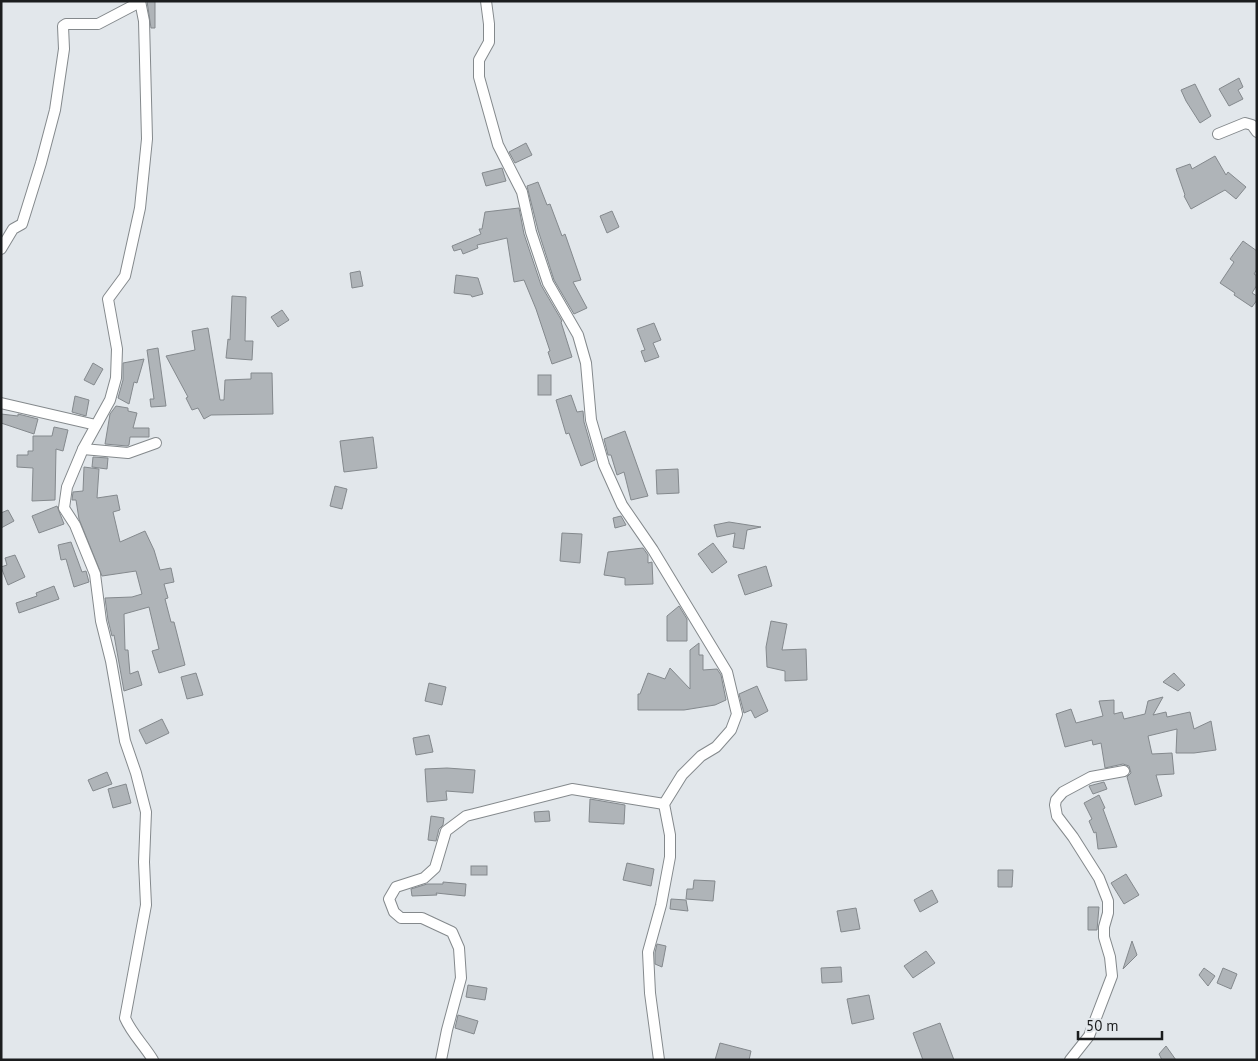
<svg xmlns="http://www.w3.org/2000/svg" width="1258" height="1061" viewBox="0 0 1258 1061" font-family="'PT Sans',sans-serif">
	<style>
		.building { fill: #afb4b8; stroke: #84898d }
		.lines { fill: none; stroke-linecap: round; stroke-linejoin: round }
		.street-casing { stroke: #84898c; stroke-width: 12 }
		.street { stroke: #fff; stroke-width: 10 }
	</style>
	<rect width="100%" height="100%" fill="#e2e7eb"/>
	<g class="building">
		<polygon points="147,1 155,1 155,28 151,28"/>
		<polygon points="1239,78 1243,87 1238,90 1243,99 1229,106 1219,89"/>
		<polygon points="1195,84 1211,116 1200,123 1186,101 1181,90"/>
		<polygon points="526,143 532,155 515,163 509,152"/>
		<polygon points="1215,156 1226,175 1228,172 1246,187 1236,199 1225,190 1191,209 1184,196 1185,195 1176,169 1190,164 1192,169"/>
		<polygon points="502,168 506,181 486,186 482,173"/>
		<polygon points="538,182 547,205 550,204 562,236 565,234 581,280 573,282 587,308 574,314 554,280 538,230 527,186"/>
		<polygon points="519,208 524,234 541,285 562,321 561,322 572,357 552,364 548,352 550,351 536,309 524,280 514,282 507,238 477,245 478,248 463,254 461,249 454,251 452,246 481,234 479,229 482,229 485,212"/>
		<polygon points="612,211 619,227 607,233 600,216"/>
		<polygon points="1243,241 1257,251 1257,269 1254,274 1257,276 1257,285 1252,293 1257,296 1257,300 1252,307 1234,295 1235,293 1220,283 1234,262 1230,259"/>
		<polygon points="360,271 363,286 352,288 350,273"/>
		<polygon points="456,275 478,278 483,294 472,297 471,295 454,293"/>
		<polygon points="232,296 246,297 245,341 253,341 252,360 226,358 228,339 230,340"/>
		<polygon points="282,310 289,320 278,327 271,317"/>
		<polygon points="654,323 661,340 653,343 659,357 645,362 641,351 645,350 637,329"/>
		<polygon points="208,328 220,400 224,400 225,380 251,379 251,373 272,373 273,414 211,415 204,419 198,408 192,410 186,398 188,397 166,356 195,350 192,331"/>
		<polygon points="158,348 166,406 151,407 150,399 154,399 147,350"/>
		<polygon points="144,359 137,383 134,382 129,404 118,398 123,380 123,363"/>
		<polygon points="93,363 103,369 94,385 84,380"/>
		<rect x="538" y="375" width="13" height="20"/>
		<polygon points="571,395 577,412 583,411 584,422 595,460 581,466 569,433 566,434 556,400"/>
		<polygon points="75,396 89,400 86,416 72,412"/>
		<polygon points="116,406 128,408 128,411 137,413 133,428 149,428 149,437 130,437 129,445 127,446 105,444 110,414"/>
		<polygon points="1,414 18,416 18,414 38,419 34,434 1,423"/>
		<polygon points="54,427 68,430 63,451 56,449 55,500 32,501 33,468 17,467 17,455 28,455 28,451 33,451 33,436 52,436"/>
		<polygon points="625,431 648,496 631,500 624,472 617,475 611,455 608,455 604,439"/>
		<polygon points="373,437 377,468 344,472 340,441"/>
		<polygon points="93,457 108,458 107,469 92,467"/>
		<polygon points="84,467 99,469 97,498 117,495 120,510 113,512 120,542 145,531 154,550 160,570 171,568 174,582 164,584 168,598 165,599 171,622 174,622 185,665 159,673 152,651 159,649 149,607 124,614 125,650 128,650 130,674 138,671 142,685 124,691 114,635 112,636 108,620 105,598 132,597 142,594 136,571 102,576 79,519 76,500 72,500 73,492 83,491"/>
		<polygon points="678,469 679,493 657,494 656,470"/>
		<polygon points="335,486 347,489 342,509 330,506"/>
		<polygon points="57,506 64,524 39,533 32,516"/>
		<polygon points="8,510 14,521 1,528 1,513"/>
		<polygon points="621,516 626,525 615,528 613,518"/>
		<polygon points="729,522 761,527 747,530 744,549 733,547 735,533 717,537 714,525"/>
		<polygon points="562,533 582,534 580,563 560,561"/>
		<polygon points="71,542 82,572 86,571 89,582 74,587 66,559 61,560 58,545"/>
		<polygon points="713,543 727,562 712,573 698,554"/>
		<polygon points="643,548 648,555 648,563 652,562 653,584 625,585 625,578 604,575 608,552"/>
		<polygon points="15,555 25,577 8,585 1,567 7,565 5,558"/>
		<polygon points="766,566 772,586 745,595 738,575"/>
		<polygon points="54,586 59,599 19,613 16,603 37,596 36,593"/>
		<polygon points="679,606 687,619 687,641 667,641 667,616"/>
		<polygon points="771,621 787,624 782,650 806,649 807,680 785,681 785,671 767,667 766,647"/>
		<polygon points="699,643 699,655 703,655 703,670 717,669 721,675 726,700 715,705 684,710 638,710 638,694 640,694 648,673 665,679 670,668 690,689 690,650"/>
		<polygon points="196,673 203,695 187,699 181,677"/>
		<polygon points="1174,673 1185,685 1178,691 1163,682"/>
		<polygon points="429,683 446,687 442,705 425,701"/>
		<polygon points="757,686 768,711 755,718 751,710 744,713 739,694"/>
		<polygon points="1163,697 1153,715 1166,712 1167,717 1190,712 1194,729 1211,721 1216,750 1194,753 1176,753 1177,729 1148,736 1152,754 1172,753 1174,774 1156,775 1162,796 1135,805 1127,777 1131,773 1129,766 1123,764 1105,768 1101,743 1093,745 1092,740 1065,747 1056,714 1071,709 1076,723 1103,716 1099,701 1114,700 1114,714 1122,712 1124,719 1145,714 1148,701"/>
		<polygon points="162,719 169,733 146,744 139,730"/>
		<polygon points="429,735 433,752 416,755 413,738"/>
		<polygon points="447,768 475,770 473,793 446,791 447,800 427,802 425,769"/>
		<polygon points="107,772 112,784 93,791 88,780"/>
		<polygon points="1104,782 1107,789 1093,794 1089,786"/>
		<polygon points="126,784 131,803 113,808 108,789"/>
		<polygon points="1099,795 1105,808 1103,809 1117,847 1098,849 1096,832 1094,833 1089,821 1092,819 1084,803"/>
		<polygon points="590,799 625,805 624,824 589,822"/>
		<polygon points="549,811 550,821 535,822 534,812"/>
		<polygon points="431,816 444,818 443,825 439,829 436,841 428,840"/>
		<polygon points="627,863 654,869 651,886 623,880"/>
		<rect x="471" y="866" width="16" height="9"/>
		<polygon points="998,870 1013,870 1012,887 998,887"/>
		<polygon points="1126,874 1139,895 1124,904 1111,883"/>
		<polygon points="694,880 715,881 713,901 686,899 687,889 693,889"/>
		<polygon points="443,882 466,884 465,896 436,893 437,895 412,896 411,889 427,884 443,884"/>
		<polygon points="932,890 938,902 920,912 914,900"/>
		<polygon points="671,899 686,900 688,911 670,909"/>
		<polygon points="1088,907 1099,907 1097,930 1088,930"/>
		<polygon points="856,908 860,929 841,932 837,911"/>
		<polygon points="1132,941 1137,955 1123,969"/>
		<polygon points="657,944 666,946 662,967 655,964 655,953"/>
		<polygon points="926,951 935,963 913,978 904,966"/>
		<polygon points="841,967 842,982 822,983 821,968"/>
		<polygon points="1204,968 1215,976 1208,986 1199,975"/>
		<polygon points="1223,968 1237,974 1231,989 1217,983"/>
		<polygon points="468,985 487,988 485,1000 466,997"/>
		<polygon points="869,995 874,1019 852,1024 847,999"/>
		<polygon points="458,1015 478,1021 474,1034 455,1028"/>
		<polygon points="940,1023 954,1060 923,1060 913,1033"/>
		<polygon points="720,1043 751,1051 749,1060 715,1060"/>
		<polygon points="1166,1046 1176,1060 1162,1060 1159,1054"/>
	</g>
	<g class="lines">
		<defs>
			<g id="street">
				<path d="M140,1L144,21L147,139L140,208L125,276L108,299L117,349L116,378L110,400L83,449L67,487L64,508L75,525L95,574L101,621L111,661L125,741L136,773L146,812L144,862L146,905L125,1018C132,1034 144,1045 153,1060"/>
				<polyline points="486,1 489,24 489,42 479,60 479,77 498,145 522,192 531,232 548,283 578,335 586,363 591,420 604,465 622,505 653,550 727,672 737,714 731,730 716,747 701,756 682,775 664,804 670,835 670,857 661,905 648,952 650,993 659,1060"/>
				<polyline points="1218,134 1245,123 1252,125 1257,132"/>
				<polyline points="1,249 13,229 22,224 41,163 55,110 64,49 63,26 66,24 98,24 140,2"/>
				<polyline points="1,403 96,425"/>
				<polyline points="83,449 128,453 156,443"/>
				<polyline points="441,1060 447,1030 461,978 459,948 452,932 422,918 401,918 394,912 389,899 396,887 424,878 435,868 446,831 466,816 482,812 572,789 664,804"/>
				<polyline points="1070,1060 1089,1036 1112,976 1110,957 1104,937 1104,927 1108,913 1108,901 1099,878 1073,837 1057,816 1055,805 1056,800 1063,792 1091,777 1124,771"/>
			</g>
		</defs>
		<use href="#street" class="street-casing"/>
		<use href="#street" class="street"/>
	</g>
	<rect width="1258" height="1061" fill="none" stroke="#1b1d1e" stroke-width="5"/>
	<path d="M1078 1031v8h84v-8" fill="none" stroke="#1b1d1e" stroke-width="2.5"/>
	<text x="1086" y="1031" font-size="15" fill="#1b1d1e" stroke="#e2e7eb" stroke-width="4" paint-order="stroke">50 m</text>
</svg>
